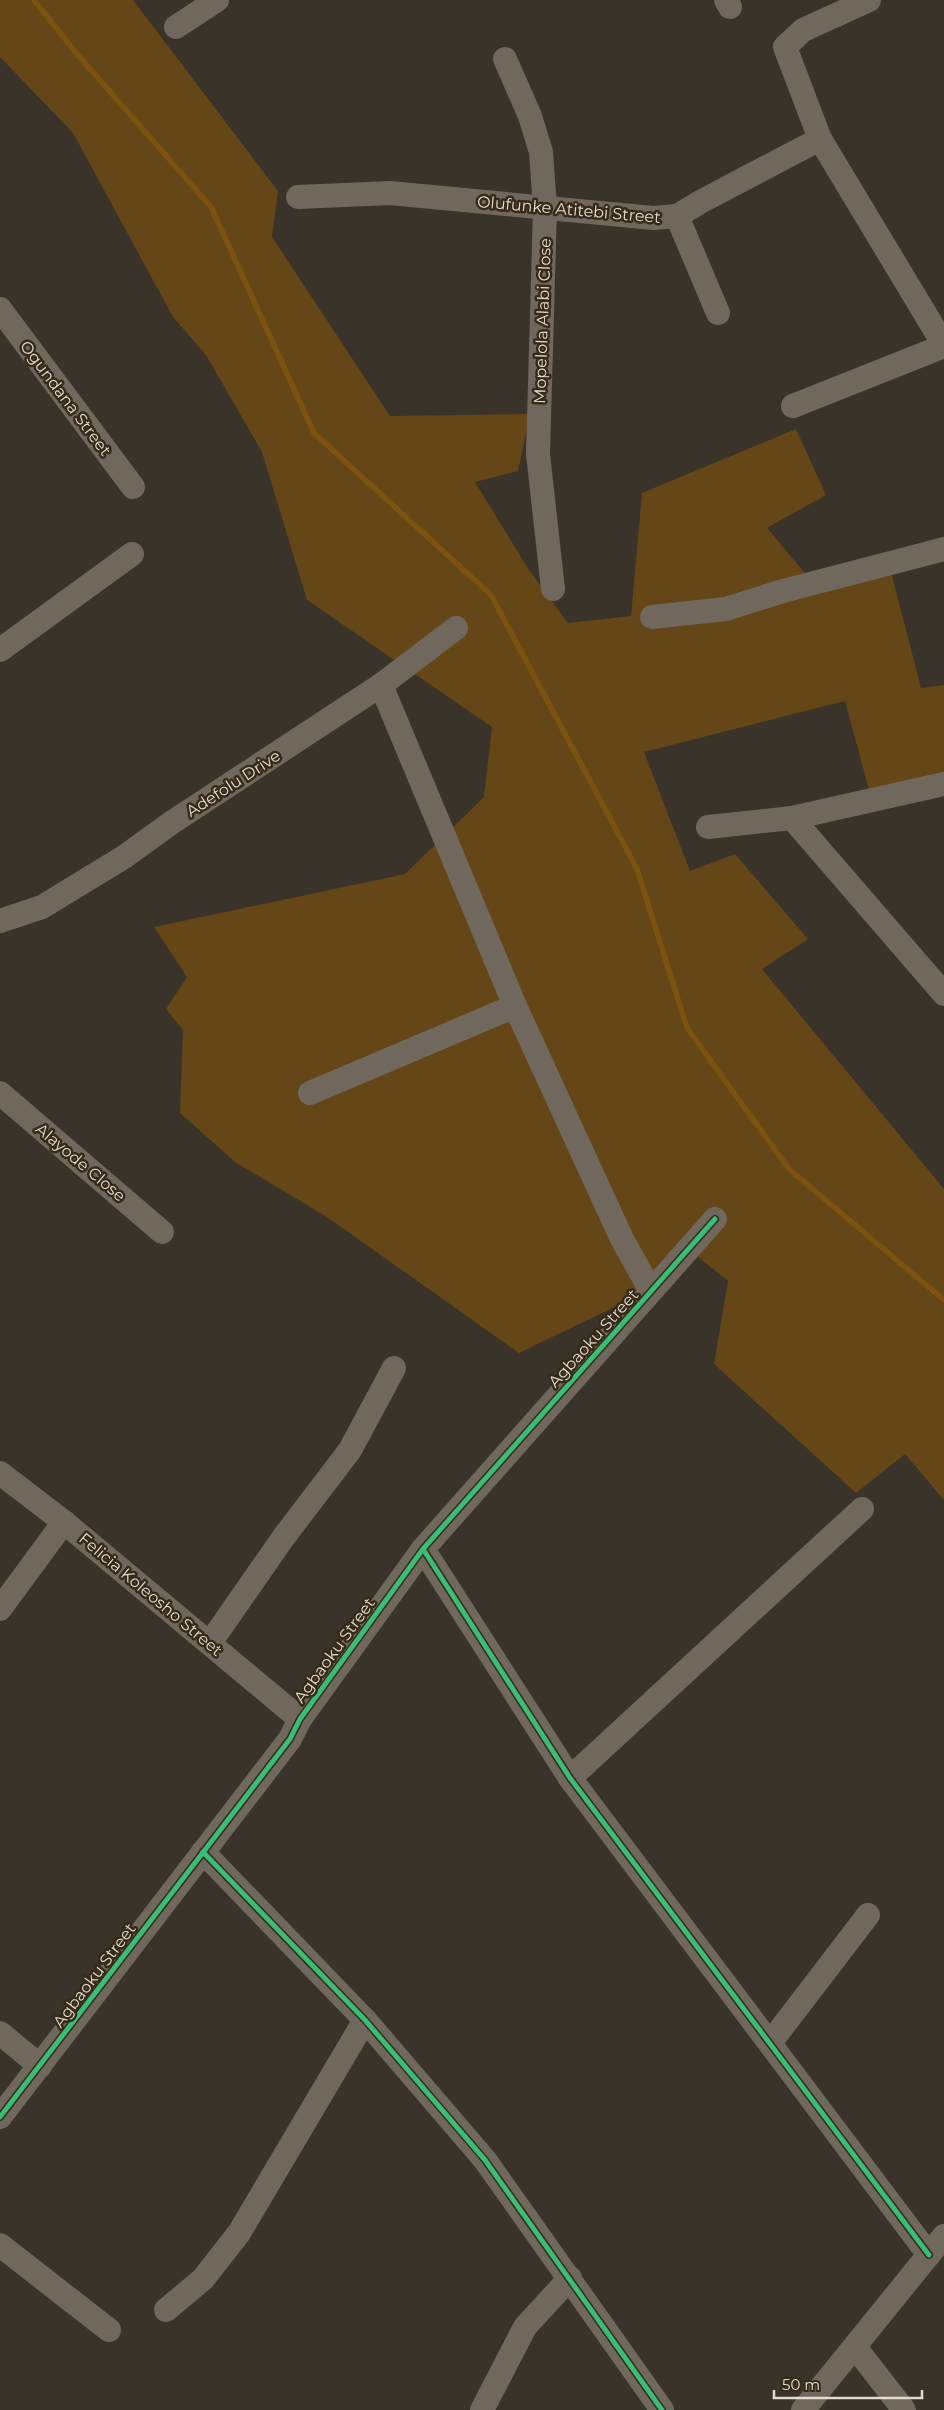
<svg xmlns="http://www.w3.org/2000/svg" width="944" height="2410" viewBox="0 0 944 2410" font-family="Montserrat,sans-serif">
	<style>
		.green { fill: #644617 }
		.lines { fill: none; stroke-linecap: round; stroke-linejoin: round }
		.stream { stroke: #7b530e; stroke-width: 5.5 }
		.minor { stroke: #70685d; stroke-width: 24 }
		.cycleway-casing { stroke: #362a19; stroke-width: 8 }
		.cycleway { stroke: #3abd76; stroke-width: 5 }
		.labels { text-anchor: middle; stroke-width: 5; stroke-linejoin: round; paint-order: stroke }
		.street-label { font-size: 16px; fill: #e4dcd2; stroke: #362a19 }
	</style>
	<rect width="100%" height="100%" fill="#3a332a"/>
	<polygon class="green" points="0,0 133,0 278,191 272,237 390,416 530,414 518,471 475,482 529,570 568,623 631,616 642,493 796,429 826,495 767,528 814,584 889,564 921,688 944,685 944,783 872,801 845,701 644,752 690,871 735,854 808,939 762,969 944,1189 944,1500 905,1454 856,1493 714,1364 728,1281 682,1244 627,1301 519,1353 327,1217 235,1162 180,1113 183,1030 166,1009 187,977 154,927 405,874 484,797 492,727 307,600 262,452 206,355 173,317 73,133 0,57"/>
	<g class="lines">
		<polyline class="stream" points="34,0 77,54 211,207 314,433 491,595 637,869 687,1028 789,1169 944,1300"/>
		<g class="minor">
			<polyline points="726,0 730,7"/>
			<polyline points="869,0 803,30 785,47 820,139 944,345"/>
			<polyline points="176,27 217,0"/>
			<polyline points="505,59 530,116 541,152 545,208 538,454 553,589"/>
			<polyline points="298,197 390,193 653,218 677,216 702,201 820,139"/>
			<polyline points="677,216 718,313"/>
			<polyline points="0,309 133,487"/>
			<polyline points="793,406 944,346"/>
			<polyline points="652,617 726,609 783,591 944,549"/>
			<polyline points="0,650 132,554"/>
			<polyline points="381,685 515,1006 622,1239 651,1291"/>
			<polyline points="792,818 944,994"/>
			<polyline points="708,827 792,818 944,784"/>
			<polyline points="0,921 42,907 124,857 171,823 381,685 456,628"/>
			<polyline points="0,1093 162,1232"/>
			<polyline points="310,1093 515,1006"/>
			<polyline points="0,1473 64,1522 300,1719"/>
			<polyline points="423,1549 570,1778 929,2255"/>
			<polyline points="0,1609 64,1522"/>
			<polyline points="210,1643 283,1538 350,1450 394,1368"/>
			<polyline points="570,1778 862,1509"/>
			<polyline points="203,1852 365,2020 485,2160 662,2410"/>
			<polyline points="0,2033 40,2066"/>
			<polyline points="770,2043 868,1915"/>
			<polyline points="0,2117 290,1739 300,1719 423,1549 715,1219"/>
			<polyline points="0,2245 109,2330"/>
			<polyline points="166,2310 203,2279 239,2233 365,2020"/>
			<polyline points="855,2347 904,2410"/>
			<polyline points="482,2410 525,2327 570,2278"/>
			<polyline points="803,2410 944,2236"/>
		</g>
		<defs>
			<g id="cycleway">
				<polyline points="423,1549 570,1778 929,2255"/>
				<polyline points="203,1852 365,2020 485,2160 662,2410"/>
				<polyline points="0,2117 290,1739 300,1719 423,1549 715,1219"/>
			</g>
		</defs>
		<use href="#cycleway" class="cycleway-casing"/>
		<use href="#cycleway" class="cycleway"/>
	</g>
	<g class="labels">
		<g class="street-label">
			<text transform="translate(569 209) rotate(5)" y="6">Olufunke Atitebi Street</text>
			<text transform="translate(542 321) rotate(-88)" y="6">Mopelola Alabi Close</text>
			<text transform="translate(66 398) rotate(53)" y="6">Ogundana Street</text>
			<text transform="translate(233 783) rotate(-33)" y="6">Adefolu Drive</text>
			<text transform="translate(81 1162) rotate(40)" y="6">Alayode Close</text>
			<text transform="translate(593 1338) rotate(-48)" y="6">Agbaoku Street</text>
			<text transform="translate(151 1594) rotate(40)" y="6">Felicia Koleosho Street</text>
			<text transform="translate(334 1650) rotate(-54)" y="6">Agbaoku Street</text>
			<text transform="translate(94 1975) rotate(-53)" y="6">Agbaoku Street</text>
		</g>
	</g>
	<path d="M774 2390v8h148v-8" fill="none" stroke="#e4dcd2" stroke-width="2.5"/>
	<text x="782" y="2390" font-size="15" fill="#e4dcd2" stroke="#362a19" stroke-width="4" paint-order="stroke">50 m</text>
</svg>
